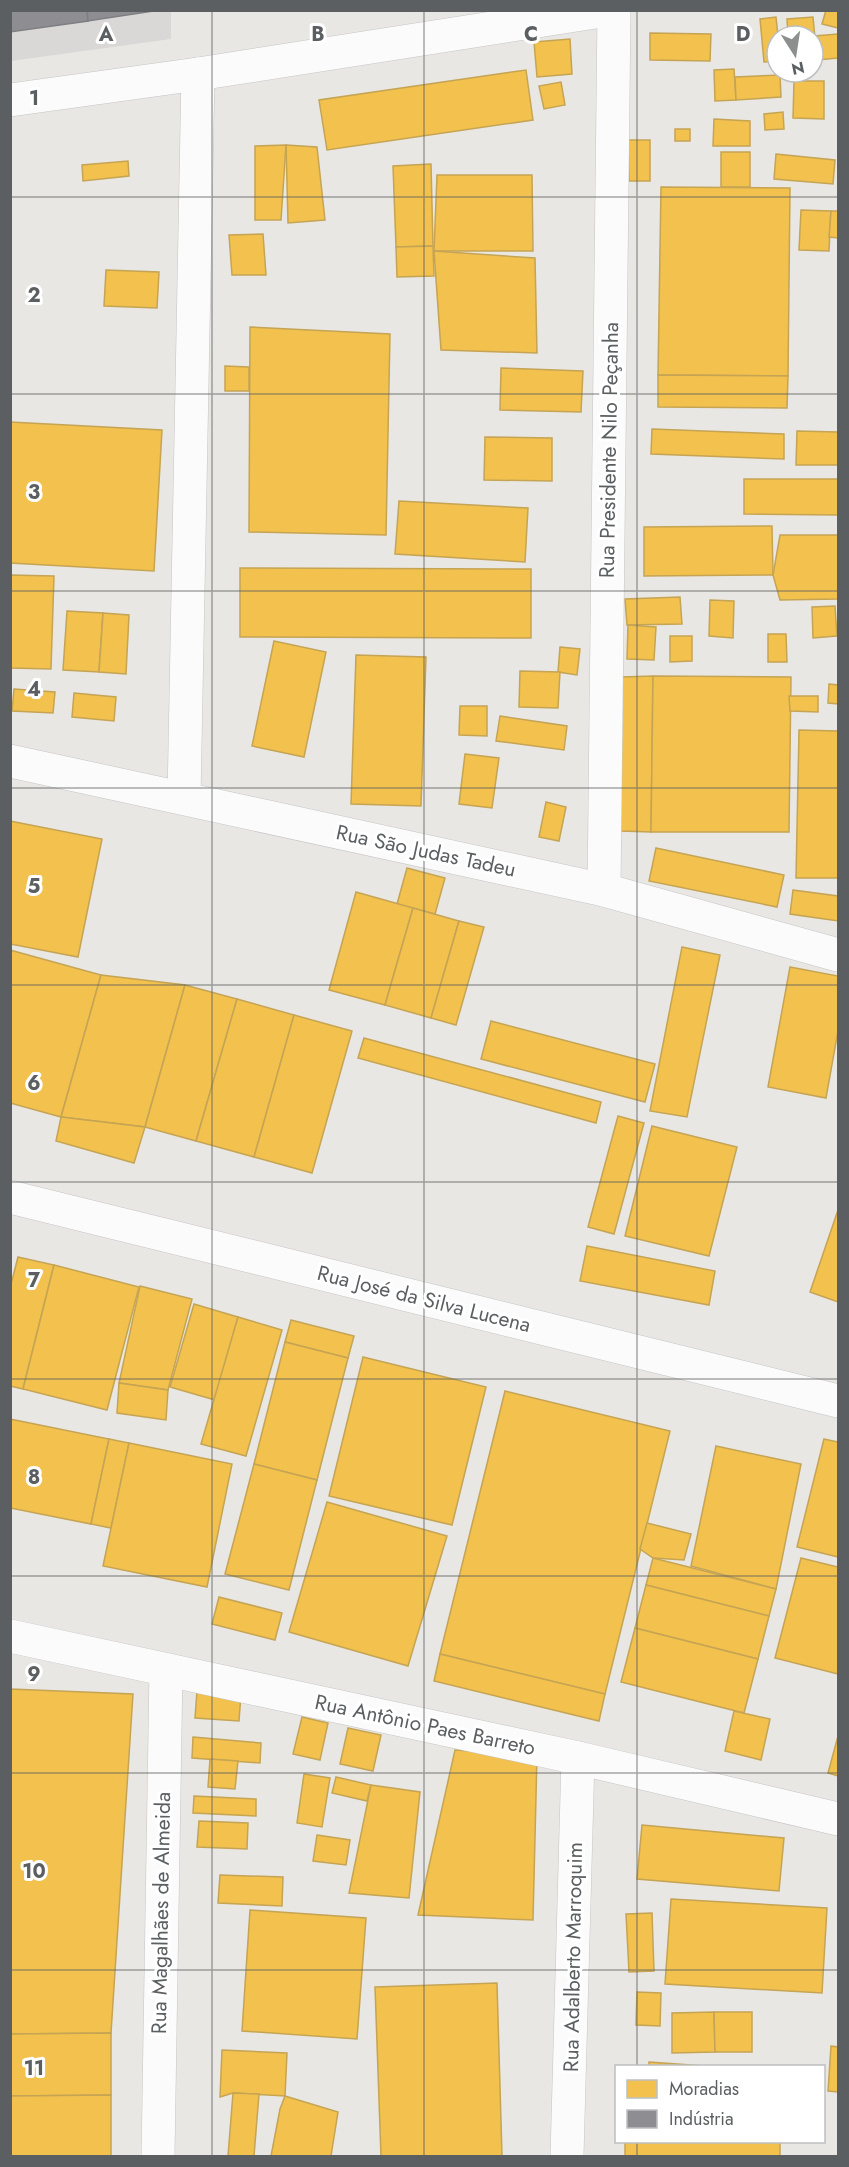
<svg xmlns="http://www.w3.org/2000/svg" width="849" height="2167" viewBox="0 0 849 2167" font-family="Jost,sans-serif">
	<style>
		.industrial { fill: #dad8d6 }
		.homes { fill: #f2c14e; stroke: #c5a454; stroke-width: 1.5 }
		.industry { fill: #8d8d92; stroke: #7e7f83; stroke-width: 1.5 }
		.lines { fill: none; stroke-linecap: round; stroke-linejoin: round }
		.minor-casing { stroke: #c5c5c5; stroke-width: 34 }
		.minor { stroke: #fcfbfb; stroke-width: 33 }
		.grid { fill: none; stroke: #5b5f61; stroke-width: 1.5; stroke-opacity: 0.55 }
		.labels { text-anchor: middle; stroke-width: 6; stroke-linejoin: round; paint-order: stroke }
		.street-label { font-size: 21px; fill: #5b5f61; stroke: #fff }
		.grid-label { font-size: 20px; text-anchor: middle; font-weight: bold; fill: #5b5f61; stroke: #fff; stroke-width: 6; stroke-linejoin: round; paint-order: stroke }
	</style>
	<rect width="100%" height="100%" fill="#e9e7e4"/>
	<polygon class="industrial" points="10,11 171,11 171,39 11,61"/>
	<g class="homes">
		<polygon points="826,10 838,10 838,28 822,24"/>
		<polygon points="776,17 778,36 777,61 764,62 760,19"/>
		<polygon points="813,17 817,60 813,60 813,36 788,36 787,19"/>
		<polygon points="650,33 711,34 710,61 650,60"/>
		<polygon points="838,34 838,58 817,60 814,36"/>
		<polygon points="570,39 572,74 537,77 534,42"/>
		<polygon points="734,69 736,100 715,101 714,70"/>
		<polygon points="526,70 533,120 327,150 319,100"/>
		<polygon points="780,75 781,97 736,100 735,77"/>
		<polygon points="794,81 824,81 824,119 793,118"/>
		<polygon points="561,82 565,105 544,109 539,86"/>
		<polygon points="783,112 784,129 765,130 764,114"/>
		<polygon points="714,119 750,121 750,146 713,146"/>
		<rect x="675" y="129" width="15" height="12"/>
		<polygon points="628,140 650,140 650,181 629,181"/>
		<polygon points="286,145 317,147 325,220 288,223"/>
		<polygon points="286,145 281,220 255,220 255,146"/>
		<rect x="721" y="152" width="29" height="35"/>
		<polygon points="776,154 835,160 833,184 774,179"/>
		<polygon points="128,161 129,176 83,181 82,165"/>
		<polygon points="431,164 433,246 396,247 393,166"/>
		<polygon points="437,175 532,175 533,251 434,251"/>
		<polygon points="661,187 790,188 788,376 658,375"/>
		<polygon points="801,210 831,211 829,251 799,250"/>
		<polygon points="831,211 838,211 838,238 829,237"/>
		<polygon points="263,234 266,275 232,275 229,235"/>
		<polygon points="433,246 434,276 397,277 396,247"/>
		<polygon points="434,251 535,258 537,353 441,350"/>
		<polygon points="106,270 159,272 157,308 104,306"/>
		<polygon points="250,327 390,334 386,535 249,532"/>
		<polygon points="225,366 249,367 249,391 225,391"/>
		<polygon points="501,368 583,371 581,412 500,410"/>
		<polygon points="658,375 788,376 787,408 658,407"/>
		<polygon points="10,422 162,430 154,571 10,563"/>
		<polygon points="652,429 784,434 784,459 651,454"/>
		<polygon points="797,431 838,432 838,465 796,465"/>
		<polygon points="485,437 552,438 552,481 484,480"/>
		<polygon points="744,479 838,479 838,515 744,514"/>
		<polygon points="399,501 528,508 525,562 395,554"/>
		<polygon points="772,526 773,575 644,576 644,527"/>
		<polygon points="780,535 838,535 838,599 780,600 773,575"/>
		<polygon points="240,568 531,569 531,638 240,637"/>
		<polygon points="10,575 54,576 51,669 10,668"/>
		<polygon points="680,597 682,624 627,625 625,599"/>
		<polygon points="710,600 734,601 733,638 709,636"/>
		<polygon points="835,606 837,636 813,638 812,607"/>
		<polygon points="67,611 103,613 99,672 63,670"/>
		<polygon points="103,613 129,615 126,674 99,672"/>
		<polygon points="628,625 656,627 654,660 627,659"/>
		<polygon points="768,634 786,634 787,662 768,662"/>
		<polygon points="670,636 692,636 692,661 670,662"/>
		<polygon points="274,641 326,652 304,757 252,746"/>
		<polygon points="560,647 580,649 577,675 558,672"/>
		<polygon points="356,655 426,657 421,806 351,804"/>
		<polygon points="520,671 560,672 558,708 519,707"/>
		<polygon points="653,676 651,832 620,831 621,677"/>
		<polygon points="653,676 791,677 789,832 651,832"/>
		<polygon points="829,684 838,685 838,704 828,703"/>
		<polygon points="14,689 55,692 53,713 12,711"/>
		<polygon points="74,693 116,697 114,721 72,717"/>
		<polygon points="789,696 818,696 818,712 790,711"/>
		<polygon points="460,706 487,706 487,736 459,735"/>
		<polygon points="500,716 567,726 564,750 496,741"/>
		<polygon points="799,730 838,731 838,878 796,878"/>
		<polygon points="465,754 499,758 492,808 459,804"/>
		<polygon points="546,802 566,807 559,841 539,837"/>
		<polygon points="10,821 102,839 78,957 10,944"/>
		<polygon points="656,848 784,875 777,907 649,881"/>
		<polygon points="407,868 445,878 435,914 397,904"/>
		<polygon points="793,890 838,896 838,921 790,914"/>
		<polygon points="356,892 413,908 385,1005 329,990"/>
		<polygon points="413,908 459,921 431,1018 385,1005"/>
		<polygon points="459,921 484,927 456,1025 431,1018"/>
		<polygon points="682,947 720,955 687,1117 650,1111"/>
		<polygon points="10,950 101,975 61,1117 10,1103"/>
		<polygon points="790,967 838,976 838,1031 826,1098 768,1087"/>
		<polygon points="101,975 185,985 145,1127 61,1117"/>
		<polygon points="185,985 237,999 196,1141 145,1127"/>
		<polygon points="237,999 294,1015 254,1157 196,1141"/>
		<polygon points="294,1015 352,1031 312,1173 254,1157"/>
		<polygon points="491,1021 655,1064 645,1102 481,1059"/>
		<polygon points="364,1038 601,1102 596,1123 358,1058"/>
		<polygon points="618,1116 644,1123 614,1234 588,1227"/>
		<polygon points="61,1117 145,1127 134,1163 56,1141"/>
		<polygon points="652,1126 737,1147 709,1256 625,1236"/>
		<polygon points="838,1210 838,1302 810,1292"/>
		<polygon points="587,1246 715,1271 709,1305 580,1281"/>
		<polygon points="18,1257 54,1265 23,1389 10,1386 10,1288"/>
		<polygon points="54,1265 139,1287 107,1410 23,1389"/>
		<polygon points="140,1286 192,1299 168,1390 119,1383"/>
		<polygon points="194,1304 238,1317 215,1400 170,1387"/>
		<polygon points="238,1317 282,1330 246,1456 201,1444"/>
		<polygon points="291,1320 354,1336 348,1358 285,1342"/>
		<polygon points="285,1342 348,1358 317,1480 254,1464"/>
		<polygon points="363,1357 486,1387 452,1525 329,1496"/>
		<polygon points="119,1383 168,1390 166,1420 117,1413"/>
		<polygon points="505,1391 670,1431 605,1694 440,1654"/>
		<polygon points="10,1419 109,1439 91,1524 10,1508"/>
		<polygon points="109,1439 129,1443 111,1528 91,1524"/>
		<polygon points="824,1439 838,1442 838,1557 797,1547"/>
		<polygon points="129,1443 232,1464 207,1587 103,1566"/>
		<polygon points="716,1446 801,1464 776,1589 691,1566"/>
		<polygon points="254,1464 317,1480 289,1590 225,1574"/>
		<polygon points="327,1502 447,1536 408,1666 289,1632"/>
		<polygon points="647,1523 691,1534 684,1560 653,1558 640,1549"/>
		<polygon points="653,1558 776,1589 769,1616 646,1585"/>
		<polygon points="801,1558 838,1567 838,1674 775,1658"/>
		<polygon points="646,1585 769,1616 758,1659 635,1628"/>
		<polygon points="219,1597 282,1613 275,1640 212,1624"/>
		<polygon points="635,1628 758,1659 744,1713 621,1682"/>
		<polygon points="440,1654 605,1694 599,1721 434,1681"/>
		<polygon points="10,1689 133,1694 111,2033 10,2034"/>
		<polygon points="197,1691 241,1694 239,1721 195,1718"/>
		<polygon points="734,1711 770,1719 761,1760 725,1751"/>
		<polygon points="302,1717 328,1723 320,1760 293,1754"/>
		<polygon points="348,1728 381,1735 373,1771 340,1764"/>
		<polygon points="838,1736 838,1776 828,1773"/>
		<polygon points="193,1737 261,1743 260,1763 192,1758"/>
		<polygon points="455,1750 537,1755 533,1920 418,1915"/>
		<polygon points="210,1759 238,1761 235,1789 208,1787"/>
		<polygon points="304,1774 330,1778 322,1827 297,1823"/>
		<polygon points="336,1777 371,1785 367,1801 332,1793"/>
		<polygon points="371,1785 420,1792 409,1898 349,1893"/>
		<polygon points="194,1796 256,1799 256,1816 193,1813"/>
		<polygon points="199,1821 248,1823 247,1849 197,1847"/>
		<polygon points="642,1825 784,1838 779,1891 637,1879"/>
		<polygon points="317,1835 350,1840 346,1865 313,1861"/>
		<polygon points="220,1875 283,1877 282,1906 218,1903"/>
		<polygon points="671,1899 827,1908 822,1993 665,1984"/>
		<polygon points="250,1910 366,1918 357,2039 242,2031"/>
		<polygon points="652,1913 654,1971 629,1972 626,1914"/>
		<polygon points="497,1983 502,2156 381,2156 375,1987"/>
		<polygon points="637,1992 661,1993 660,2026 636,2025"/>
		<polygon points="714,2012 715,2052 672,2053 672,2013"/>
		<polygon points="714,2012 752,2012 752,2052 715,2052"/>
		<polygon points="111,2033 111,2095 10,2096 10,2034"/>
		<polygon points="831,2046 838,2047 838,2092 828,2091"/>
		<polygon points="222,2050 287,2053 285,2096 233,2093 220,2097"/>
		<polygon points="649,2062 705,2066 649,2066"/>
		<polygon points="233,2093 259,2094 254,2156 228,2156"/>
		<polygon points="111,2095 111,2156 10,2156 10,2096"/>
		<polygon points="285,2096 338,2112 331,2156 271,2156 280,2109"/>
		<rect x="625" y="2142" width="155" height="14"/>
	</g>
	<g class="industry">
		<polygon points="10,10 87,10 88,21 10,32"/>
		<polygon points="87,10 160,10 88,21"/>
	</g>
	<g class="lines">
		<defs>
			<g id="minor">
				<polyline points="10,100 198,74 608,10"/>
				<polyline points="10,761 604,890 838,955"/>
				<polyline points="184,798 198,74"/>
				<polyline points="604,890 614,10"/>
				<polyline points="10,1197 838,1401"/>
				<polyline points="10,1636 578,1758 838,1819"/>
				<polyline points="158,2156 166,1670"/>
				<polyline points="567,2156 578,1758"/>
			</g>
		</defs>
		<use href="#minor" class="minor-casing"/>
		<use href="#minor" class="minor"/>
	</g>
	<path class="grid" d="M212,10V2156M424,10V2156M637,10V2066M10,197H838M10,394H838M10,591H838M10,788H838M10,985H838M10,1182H838M10,1379H838M10,1576H838M10,1773H838M10,1970H838M637,2142V2156"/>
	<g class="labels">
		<g class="street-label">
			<text transform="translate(609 450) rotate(-89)" y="7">Rua Presidente Nilo Peçanha</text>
			<text transform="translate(426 851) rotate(12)" y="7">Rua São Judas Tadeu</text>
			<text transform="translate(424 1299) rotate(14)" y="7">Rua José da Silva Lucena</text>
			<text transform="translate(425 1725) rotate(12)" y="7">Rua Antônio Paes Barreto</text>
			<text transform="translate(161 1913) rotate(-89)" y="7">Rua Magalhães de Almeida</text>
			<text transform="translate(573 1957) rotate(-89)" y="7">Rua Adalberto Marroquim</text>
		</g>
	</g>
	<g class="grid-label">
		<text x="106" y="41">A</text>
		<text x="318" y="41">B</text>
		<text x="531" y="41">C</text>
		<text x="743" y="41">D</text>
		<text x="34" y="105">1</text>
		<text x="34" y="302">2</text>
		<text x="34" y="499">3</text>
		<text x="34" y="696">4</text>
		<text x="34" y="893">5</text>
		<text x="34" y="1090">6</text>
		<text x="34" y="1287">7</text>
		<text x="34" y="1484">8</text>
		<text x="34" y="1681">9</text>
		<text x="34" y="1878">10</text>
		<text x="34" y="2075">11</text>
	</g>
	<rect width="849" height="2167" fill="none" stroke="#5b5f61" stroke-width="24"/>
	<rect x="615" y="2065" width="210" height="78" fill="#ffffff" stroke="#bdbfc0" stroke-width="1.5"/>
	<rect x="627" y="2080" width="30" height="18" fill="#f2c14e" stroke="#bdbfc0" stroke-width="1.5"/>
	<text x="669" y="2095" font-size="18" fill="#5b5f61">Moradias</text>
	<rect x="627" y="2110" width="30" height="18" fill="#8d8d92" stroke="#bdbfc0" stroke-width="1.5"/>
	<text x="669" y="2125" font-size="18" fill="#5b5f61">Indústria</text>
	<g transform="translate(795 54) rotate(168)"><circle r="28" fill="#ffffff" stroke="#bdbfc0" stroke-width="1.5"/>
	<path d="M0-4.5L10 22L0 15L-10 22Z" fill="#8d8f8f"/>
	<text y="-9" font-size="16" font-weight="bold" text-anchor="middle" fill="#5b5f61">N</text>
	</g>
</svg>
